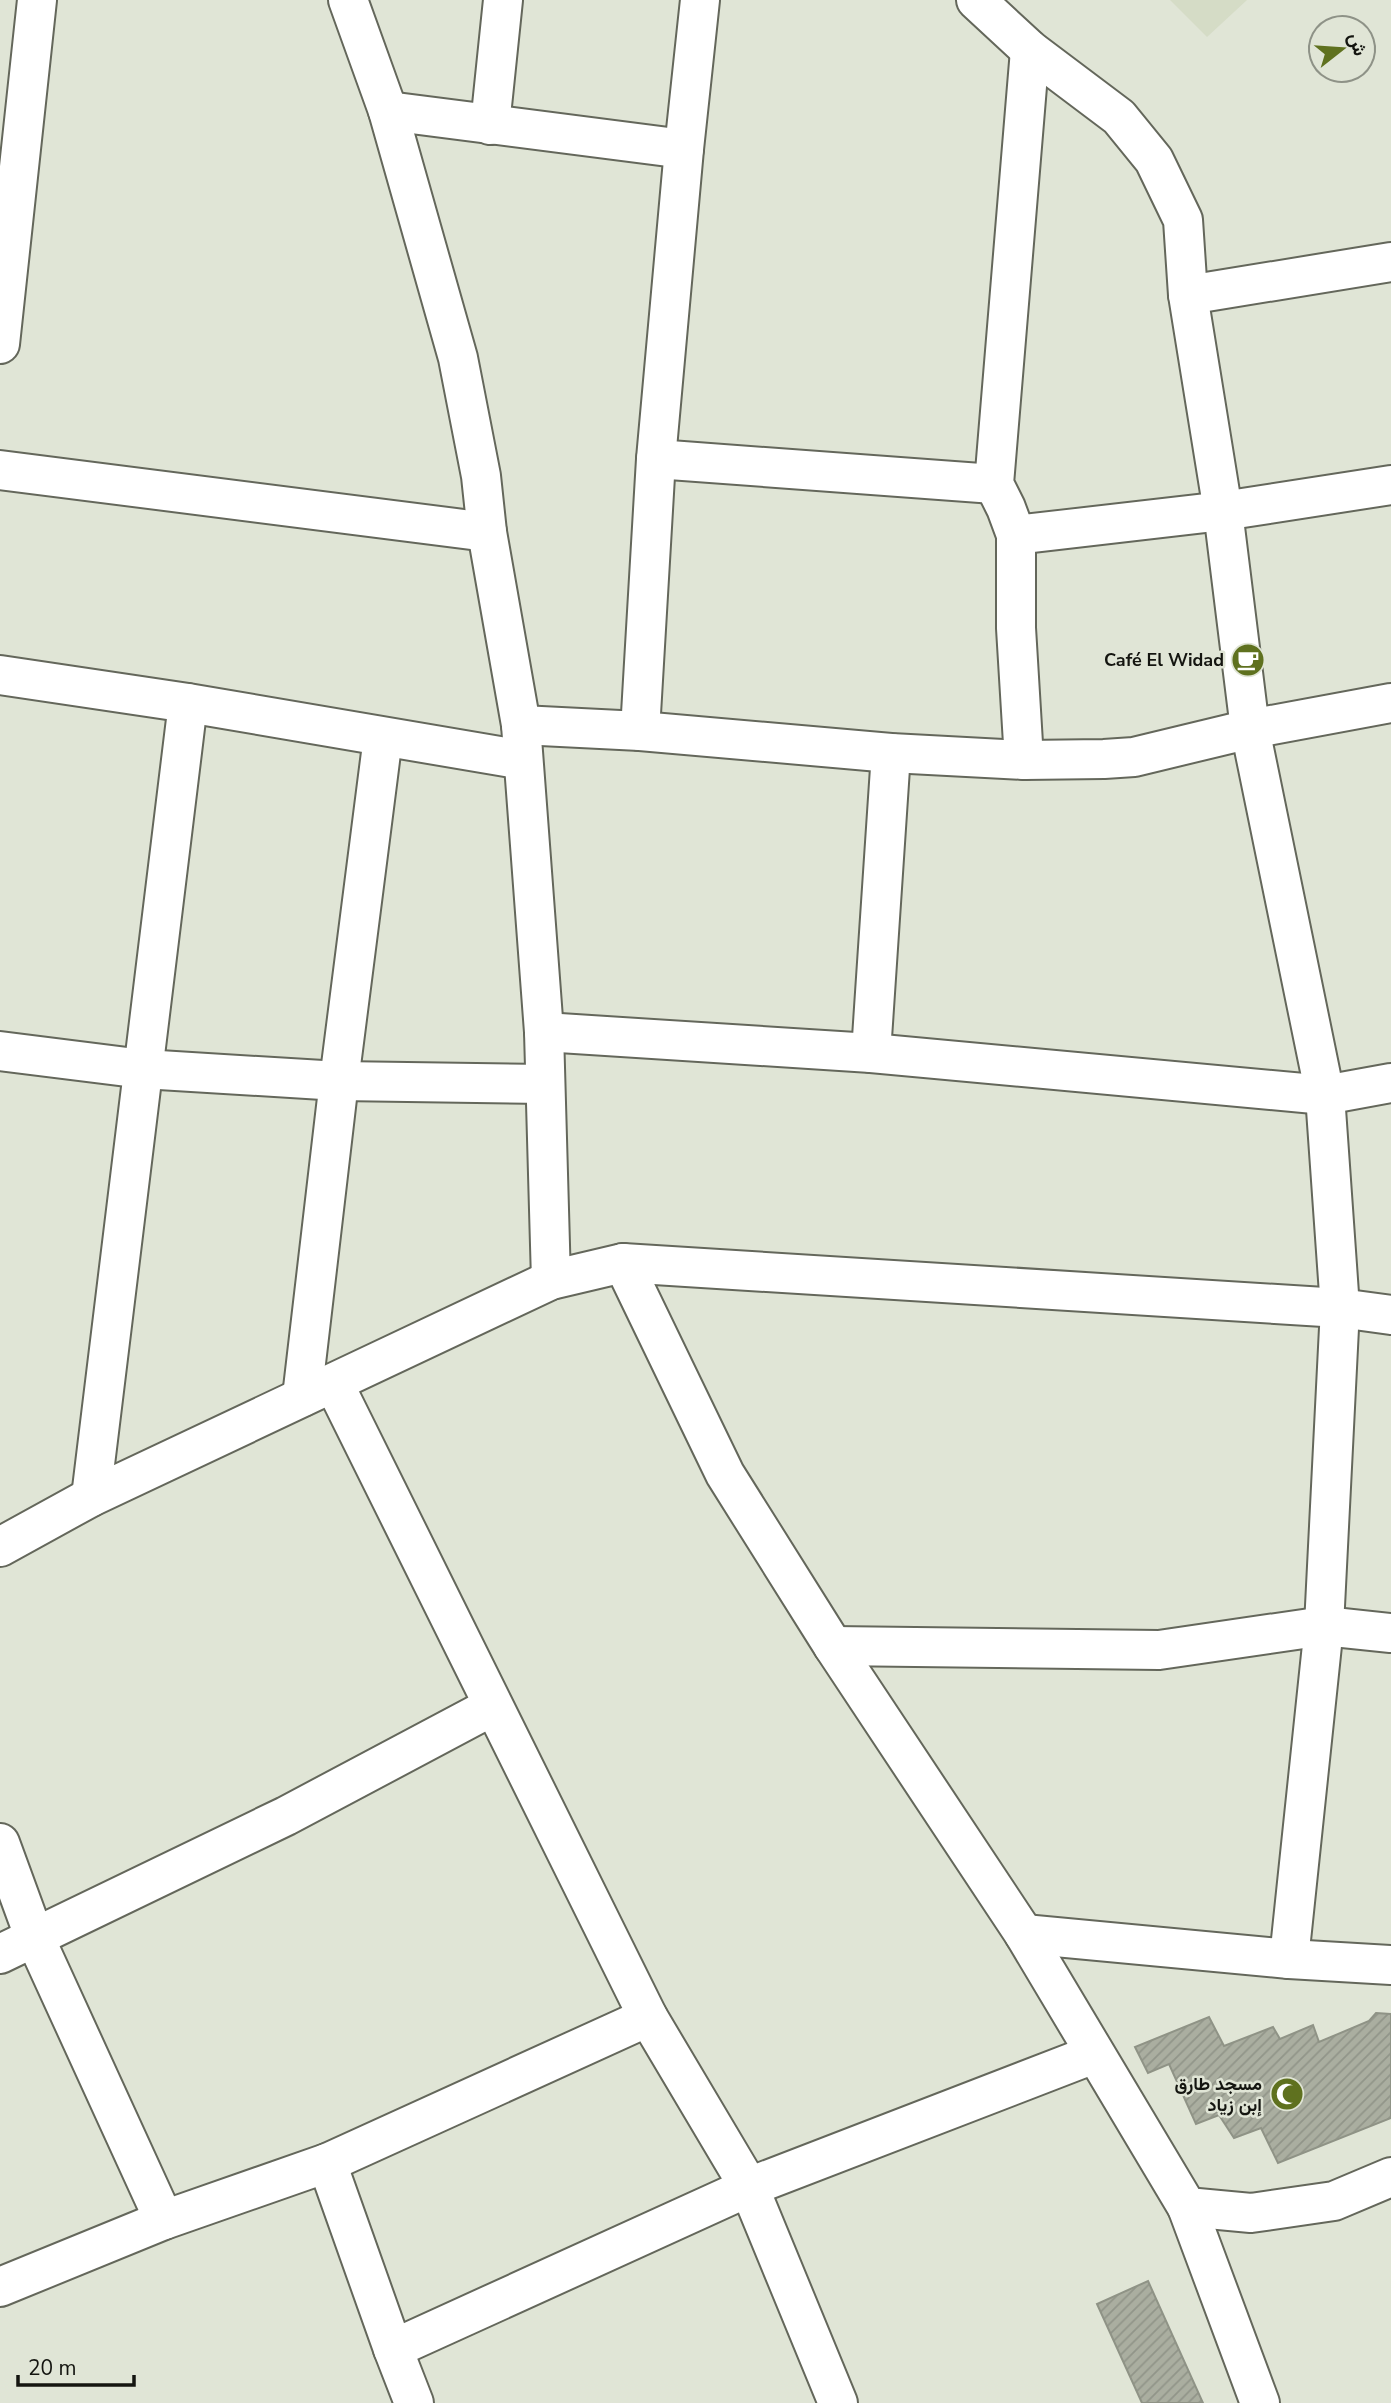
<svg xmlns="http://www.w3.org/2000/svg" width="1391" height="2403" viewBox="0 0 1391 2403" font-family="'Nunito Sans',Vazirmatn,sans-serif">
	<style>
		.built { fill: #d5dcc6 }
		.building { fill: url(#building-hatch); stroke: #8f9386; stroke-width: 2 }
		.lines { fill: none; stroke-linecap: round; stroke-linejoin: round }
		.minor-casing { stroke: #64675b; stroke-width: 42 }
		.minor { stroke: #fff; stroke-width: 38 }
		.labels { text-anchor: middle; stroke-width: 5; stroke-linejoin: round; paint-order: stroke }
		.poi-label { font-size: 18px; font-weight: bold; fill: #141510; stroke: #e0e5d6; text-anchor: end }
	</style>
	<defs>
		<pattern id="building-hatch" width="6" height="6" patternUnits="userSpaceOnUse" patternTransform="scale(1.75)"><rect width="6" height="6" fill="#aaaea0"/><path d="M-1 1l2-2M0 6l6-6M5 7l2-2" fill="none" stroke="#919589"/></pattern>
	</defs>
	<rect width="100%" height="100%" fill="#e0e5d6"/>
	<polygon class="built" points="1170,0 1247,0 1207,37"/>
	<g class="building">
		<polygon points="1376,2013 1391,2014 1391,2118 1278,2163 1261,2128 1234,2138 1219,2115 1196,2124 1169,2064 1148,2073 1135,2047 1209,2017 1224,2046 1273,2027 1280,2039 1313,2025 1319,2042 1369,2021"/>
		<polygon points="1148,2281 1203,2403 1142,2403 1097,2304"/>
	</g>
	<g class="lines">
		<defs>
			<g id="minor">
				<polyline points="348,0 388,111 458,358 481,476 487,532 521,725 544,1032 551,1280"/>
				<polyline points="976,0 1030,50 1119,117 1154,160 1183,220 1188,295 1223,511 1250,729 1325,1095 1340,1308 1324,1626 1289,1959"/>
				<polyline points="388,111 684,149"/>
				<polyline points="490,125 503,0"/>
				<polyline points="1188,295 1391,262"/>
				<polyline points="0,344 37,0"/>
				<polyline points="656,459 994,484"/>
				<polyline points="0,470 487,532"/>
				<polyline points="1016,535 1223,511 1391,485"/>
				<polyline points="0,675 188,703 523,760"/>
				<polyline points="521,725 640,731 891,753 1024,760 1104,759 1134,757 1250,729 1391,703"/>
				<polyline points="640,731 656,459 684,149 700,0"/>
				<polyline points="1024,760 1016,628 1016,535 1006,508 994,484 1030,50"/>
				<polyline points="544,1032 871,1053 1325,1095 1391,1083"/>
				<polyline points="0,1051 143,1069 339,1081 545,1084"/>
				<polyline points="871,1053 891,753"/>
				<polyline points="623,1263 725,1474 833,1646 1024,1934 1187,2207 1251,2213 1334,2201 1391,2177"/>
				<polyline points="334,1384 648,2017 749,2187 838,2403"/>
				<polyline points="302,1397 339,1081 383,737"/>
				<polyline points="91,1497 188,703"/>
				<polyline points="0,1547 91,1497 551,1280 623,1263 1340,1308 1391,1315"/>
				<polyline points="833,1646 1159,1650 1324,1626 1391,1633"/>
				<polyline points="0,1843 34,1936 164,2220"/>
				<polyline points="1024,1934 1289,1959 1391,1965"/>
				<polyline points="0,1954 286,1816 493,1706"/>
				<polyline points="327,2163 393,2349 414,2403"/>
				<polyline points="1187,2207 1260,2403"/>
				<polyline points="0,2287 164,2220 327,2163 648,2017"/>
				<polyline points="393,2349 749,2187 1094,2054"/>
			</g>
		</defs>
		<use href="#minor" class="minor-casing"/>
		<use href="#minor" class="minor"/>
	</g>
	<defs>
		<symbol id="cafe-disc" viewBox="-11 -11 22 22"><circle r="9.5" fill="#5f711f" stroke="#e0e5d6"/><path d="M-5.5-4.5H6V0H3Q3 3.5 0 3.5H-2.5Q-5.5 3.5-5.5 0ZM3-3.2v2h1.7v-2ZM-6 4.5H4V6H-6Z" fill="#fff"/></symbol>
		<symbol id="mosque-disc" viewBox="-11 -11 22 22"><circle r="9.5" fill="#5f711f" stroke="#e0e5d6"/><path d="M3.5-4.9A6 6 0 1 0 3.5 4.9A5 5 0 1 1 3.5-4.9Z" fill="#fff"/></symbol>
	</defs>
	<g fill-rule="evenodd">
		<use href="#cafe-disc" x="1229" y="641" width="38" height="38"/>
		<use href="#mosque-disc" x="1268" y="2075" width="38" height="38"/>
	</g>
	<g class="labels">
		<g class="poi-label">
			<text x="1224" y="666">Café El Widad</text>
			<text x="1262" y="2090">مسجد طارق<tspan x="1262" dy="21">إبن زياد</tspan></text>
		</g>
	</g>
	<g transform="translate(1342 49) rotate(73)"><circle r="33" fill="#e0e5d6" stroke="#8e9287" stroke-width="2"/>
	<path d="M0-5L12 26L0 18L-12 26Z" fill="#5f711f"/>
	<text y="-10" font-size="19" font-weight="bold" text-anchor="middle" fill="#141510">ش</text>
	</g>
	<path d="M18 2375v10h116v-10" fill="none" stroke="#141510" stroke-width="3.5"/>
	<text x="28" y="2375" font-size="21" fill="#141510" stroke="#e0e5d6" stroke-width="5" paint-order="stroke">20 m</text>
</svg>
